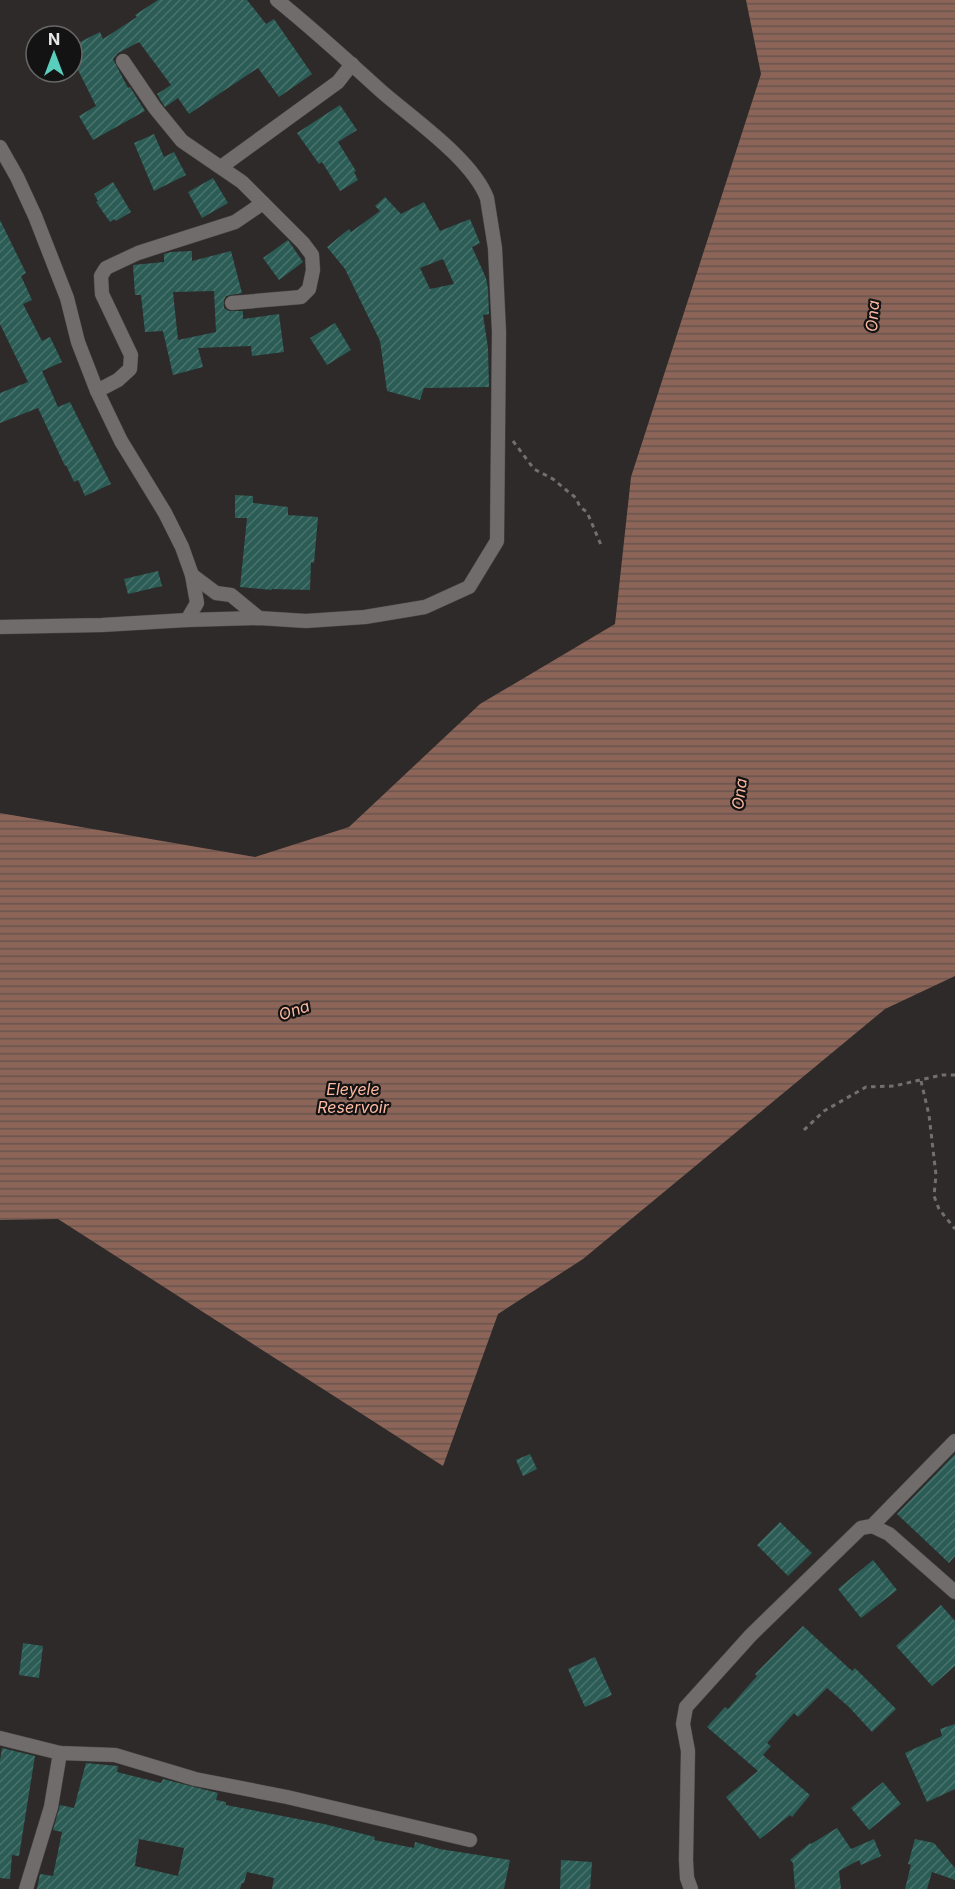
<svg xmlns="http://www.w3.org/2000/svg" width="955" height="1889" viewBox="0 0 955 1889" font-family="Inter,sans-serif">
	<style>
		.water { fill: url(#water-rules) }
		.building { fill: url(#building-hatch); fill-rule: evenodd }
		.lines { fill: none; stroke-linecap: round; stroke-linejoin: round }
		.street-casing { stroke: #484645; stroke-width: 15 }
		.path { stroke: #72706f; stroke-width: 3; stroke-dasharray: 4.5 4.5; stroke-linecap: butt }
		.street { stroke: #6f6c6b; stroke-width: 14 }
		.labels { text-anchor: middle; stroke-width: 4.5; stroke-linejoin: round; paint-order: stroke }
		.water-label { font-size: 16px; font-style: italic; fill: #fcb9a2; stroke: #141313 }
	</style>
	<defs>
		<pattern id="water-rules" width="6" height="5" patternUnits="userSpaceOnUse" patternTransform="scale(1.5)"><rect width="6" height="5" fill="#8c6558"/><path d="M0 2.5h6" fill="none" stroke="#69554e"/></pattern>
		<pattern id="building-hatch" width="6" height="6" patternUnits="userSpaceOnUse" patternTransform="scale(1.5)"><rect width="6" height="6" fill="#2b5c55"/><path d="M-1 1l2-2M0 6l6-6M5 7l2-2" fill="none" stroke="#4a736d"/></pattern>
	</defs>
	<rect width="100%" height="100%" fill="#2d2a29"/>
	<polygon class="water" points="746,0 955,0 955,976 885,1009 583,1259 498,1314 443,1466 58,1219 0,1220 0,813 255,857 349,827 480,704 615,624 631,477 761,74"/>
	<g class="building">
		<polygon points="158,0 247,0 266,24 274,19 312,74 279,97 258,68 189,114 178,98 165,107 163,104 157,94 171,85 139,42 118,53 113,59 128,88 130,87 145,111 93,140 79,116 96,106 76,66 81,63 72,46 100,32 103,39 137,17 135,15"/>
		<polygon points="340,105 357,130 338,142 356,171 354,172 358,180 340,191 322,162 319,164 297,133"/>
		<polygon points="154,134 164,157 174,152 186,175 154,191 134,143"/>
		<polygon points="213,178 228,203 202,218 188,192"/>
		<polygon points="113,182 131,212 116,221 114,219 110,222 96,202 98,201 94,194"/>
		<path d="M385,197L401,214L424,202L440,231L470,219L480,243L472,247L486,278L488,289L489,314L483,315L488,348L489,387L424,388L420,400L387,391L380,341L345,269L327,247L349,229L351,232L380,211L375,206ZM443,259L454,284L430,289L420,268Z"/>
		<polygon points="0,220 26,273 21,276 32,300 23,304 42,341 50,337 62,362 42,371 58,407 70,402 111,484 85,496 78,480 74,482 66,465 65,466 38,408 0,423 0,393 28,382 0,324"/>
		<polygon points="288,240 303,262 279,280 263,258"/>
		<path d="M192,251V261L231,251L242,293L226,296L224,300V308L229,311H243V319L279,314L284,352L252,356L251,346L198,348L203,367L173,375L163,331L145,332L141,295H135L133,265L164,262V254L171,252ZM214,291L216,332L178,340L173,292Z"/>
		<polygon points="335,323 351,350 327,365 310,338"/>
		<polygon points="235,495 253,496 253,503 288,507 288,515 318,517 314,563 311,562 310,590 272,589 272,590 240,587 247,518 235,518"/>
		<polygon points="158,571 162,586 128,594 124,579"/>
		<polygon points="530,1454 537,1469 523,1476 516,1460"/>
		<polygon points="955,1454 955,1556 949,1563 897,1514"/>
		<polygon points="780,1522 812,1553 788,1576 757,1545"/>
		<polygon points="873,1560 897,1590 861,1618 838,1589"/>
		<polygon points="941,1605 955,1621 955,1666 932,1686 896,1646"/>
		<polygon points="803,1626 852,1671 855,1668 896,1709 872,1732 849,1707 827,1688 798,1717 794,1713 767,1743 771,1746 763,1755 810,1795 792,1817 790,1815 760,1839 726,1797 758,1771 707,1727 725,1707 728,1709 757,1676 755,1674"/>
		<polygon points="23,1643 43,1646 39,1678 19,1675"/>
		<polygon points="595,1657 612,1695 585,1707 568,1669"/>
		<polygon points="955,1724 955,1789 927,1802 905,1753 942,1736 940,1729"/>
		<polygon points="2,1748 35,1756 19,1856 12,1855 10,1879 0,1878 0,1760"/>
		<path d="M86,1763L118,1766L117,1772L161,1783L163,1779L218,1793L216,1800L226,1802V1805L324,1824L375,1837L374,1840L414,1848L415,1842L440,1849L510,1860L504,1889H272L274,1878L247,1872L244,1883H242L240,1889H37L40,1874L53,1876L62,1832L53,1830L60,1805L74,1808ZM139,1839L184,1848L178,1876L135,1866Z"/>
		<polygon points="883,1782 901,1804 869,1830 851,1808"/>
		<polygon points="837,1828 851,1849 874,1839 881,1856 861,1865 859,1860 839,1871 841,1889 795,1889 793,1863 790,1860 810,1843 811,1844"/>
		<polygon points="915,1839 934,1843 955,1868 955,1880 932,1872 927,1889 905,1889 911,1865 908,1864"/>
		<polygon points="561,1860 592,1862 590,1889 560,1889"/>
	</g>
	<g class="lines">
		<defs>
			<g id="street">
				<polyline points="123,61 155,108 182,141 242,182 303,243 312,255 313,270 309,289 301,297 232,303"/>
				<polyline points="0,147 17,177 35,216 67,298 78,342 97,391 121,441 165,513 182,547 192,575 197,603 187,620 102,625 0,627"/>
				<polyline points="221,167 338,82 352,64"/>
				<polyline points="97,391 118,380 130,369 131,355 102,294 101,276 106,268 138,253 235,222 263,203"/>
				<polyline points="192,575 216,593 231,595 259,618"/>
				<path d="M187,620L259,618L306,621L365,617L425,607L469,587L497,541L499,332L495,248L487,198C472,159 413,119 381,91C347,60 313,29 277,0"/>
				<polyline points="872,1526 889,1534 955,1592"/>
				<polyline points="0,1738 60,1753 115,1755 195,1779 287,1797 470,1840"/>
				<polyline points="26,1889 51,1807 60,1753"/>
				<polyline points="691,1889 687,1878 686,1860 688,1751 683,1724 686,1707 751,1635 861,1528 872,1526 955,1441"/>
			</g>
		</defs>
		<use href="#street" class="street-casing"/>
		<g class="path">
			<polyline points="513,441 534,469 553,479 565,489 576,498 580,507 587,512 601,545"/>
			<polyline points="921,1081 929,1115 936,1175 934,1196 939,1209 955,1229"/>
			<polyline points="804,1130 824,1111 866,1087 894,1086 942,1075 955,1075"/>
		</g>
		<use href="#street" class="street"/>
	</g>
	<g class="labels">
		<g class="water-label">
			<text transform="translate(872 316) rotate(-86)" y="6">Ona</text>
			<text transform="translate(739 794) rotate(-83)" y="6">Ona</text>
			<text transform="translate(294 1010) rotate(-19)" y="6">Ona</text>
			<text x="353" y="1095">Eleyele<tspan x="353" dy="18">Reservoir</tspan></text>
		</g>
	</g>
	<g transform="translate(54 54)"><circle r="28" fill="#141313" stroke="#696767" stroke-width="1.5"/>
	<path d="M0-4.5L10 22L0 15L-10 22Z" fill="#5acebd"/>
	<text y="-9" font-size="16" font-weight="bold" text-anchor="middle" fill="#e8e6e6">N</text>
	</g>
</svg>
